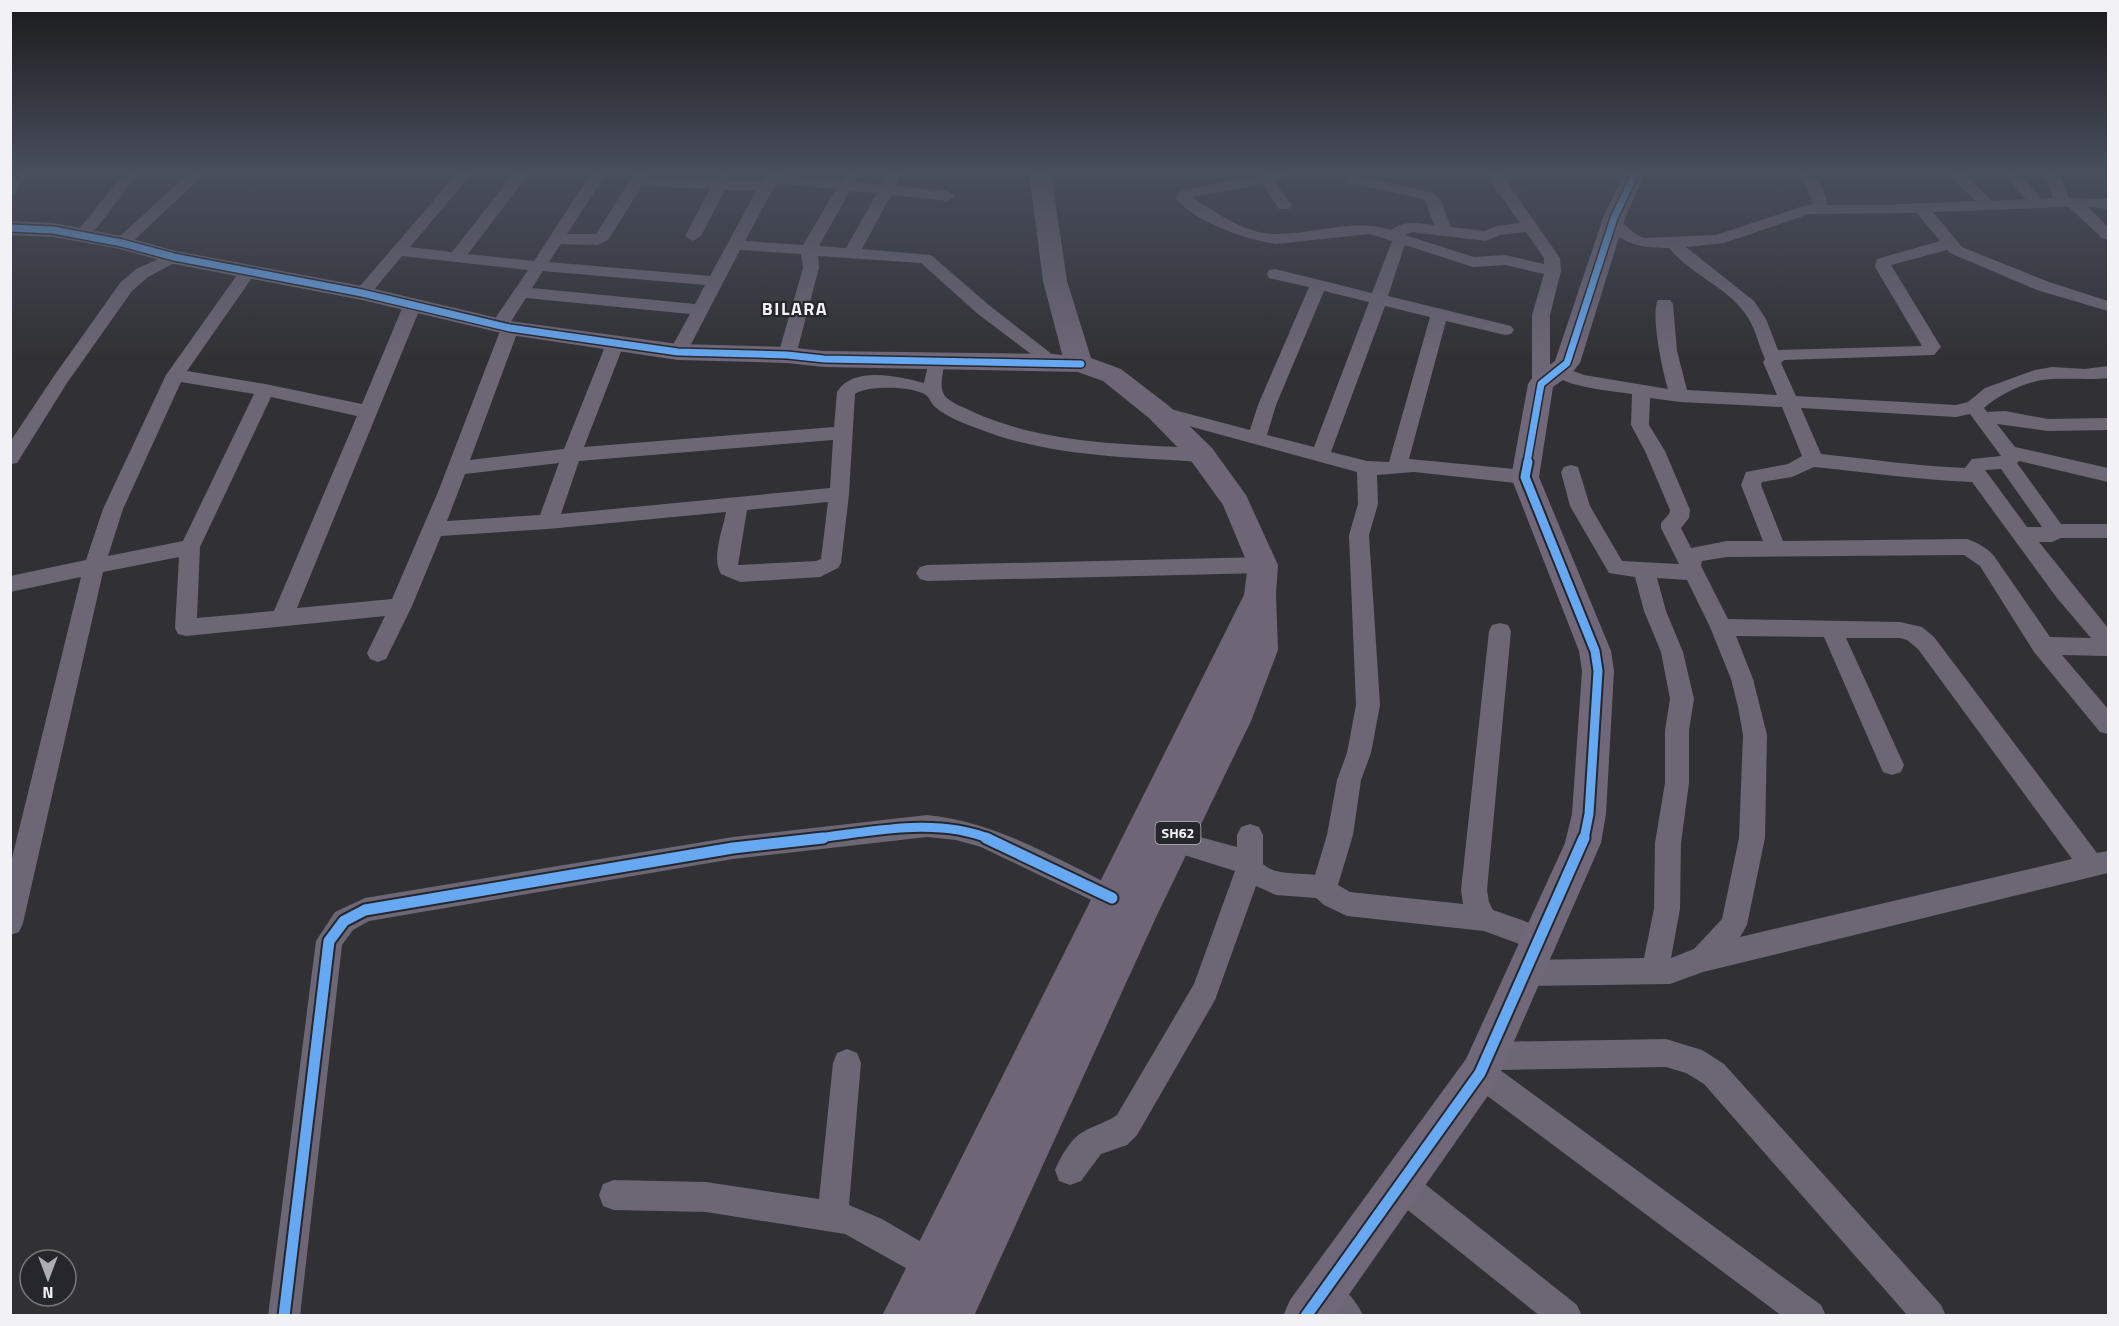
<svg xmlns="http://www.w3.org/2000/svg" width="2119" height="1326" viewBox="0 0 2119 1326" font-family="'Titillium Web',sans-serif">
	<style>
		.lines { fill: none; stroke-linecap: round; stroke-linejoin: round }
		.street { fill: #6d6675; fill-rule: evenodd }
		.secondary { fill: #706779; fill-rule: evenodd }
		.primary { fill: #6e6676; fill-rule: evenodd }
		.cycleway-far2-casing { stroke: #26262d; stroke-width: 10 }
		.cycleway-far1-casing { stroke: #26262d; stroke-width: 13 }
		.cycleway-casing { stroke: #26262d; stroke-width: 15 }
		.cycleway-far2 { stroke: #66a8f1; stroke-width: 7 }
		.cycleway-far1 { stroke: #66a8f1; stroke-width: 9 }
		.cycleway { stroke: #66a8f1; stroke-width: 11 }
		.labels { text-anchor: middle; stroke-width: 4.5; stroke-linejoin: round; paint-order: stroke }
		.shield { fill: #26262d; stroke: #b4b4ba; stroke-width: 1.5 }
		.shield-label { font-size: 14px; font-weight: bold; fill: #f1f1f6 }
		.far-district-label { font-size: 18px; font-weight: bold; letter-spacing: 1.5px; fill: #f1f1f6; stroke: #26262d }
	</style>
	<rect width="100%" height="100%" fill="#313135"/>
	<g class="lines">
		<g class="street">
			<polygon points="15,172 30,172 15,193 10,194 10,179"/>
			<polygon points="125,172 140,172 88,239 76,239 74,236 76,233"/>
			<polygon points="190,172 206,172 128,246 116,246 114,243 116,240"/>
			<path d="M458,172H473L410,247L452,252L515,172H530L468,254L534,261L592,172H607L567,234H596L635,172H650L647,177L714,180L719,172H731L729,181L761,182L766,172L841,181L845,172H860L855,182L881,185L888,172H903L896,186L947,191L955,196L947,201L891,195L862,249L931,255L990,306L1062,362L1059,366H1047L978,314L921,263L818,256L819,268L796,355L793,359H781L778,355L803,268L801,254L740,250L687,352L684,356H672L669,352L690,314L526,298L510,323L516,324L519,328L470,460L564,449L606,344L609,340H621L624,344L584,447L834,427L837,392C854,365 899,377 924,383L930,356H942L945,360C944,370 938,387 945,396C952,404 964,407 973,412C1045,444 1124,444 1202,448L1209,450L1212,455L1209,460L1202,462C1128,457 1050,457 979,429C965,424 946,417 934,406C931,403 929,397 926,395C914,386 866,385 855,394L849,494L841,563L838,568L820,577L740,582L721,574C711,558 723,529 726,512L548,529L441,536L412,606L389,653L386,659L378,662L370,659L367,653L385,616L186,636L178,634L175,628L179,557L103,572L23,923L19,932L10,935V866L81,577L10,592V576L86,560L103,509L166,375L242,268L248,267L256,272L187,371L265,384L362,404L403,306L406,302H418L421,306L297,608L392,599L438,492L500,331L493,330L490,326L528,270L402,256L368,297L362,298L354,293ZM776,183L836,189L803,245L745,241ZM642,186L710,189L685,236L693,241L701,236L725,190L756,191L710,276L549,262L561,244L598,245L608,240ZM850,191L877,193L846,248L819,246ZM543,271L705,285L695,304L532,288ZM181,382L254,394L183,541L108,556L123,509ZM271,397L357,416L274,611L197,618L200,547ZM833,440L830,488L561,514L579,461ZM559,463L540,515L447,521L465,474ZM828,502L821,559L816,561L738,565L747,510Z"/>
			<path d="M1275,172H1295L1275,182L1292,206L1289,209H1279L1262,184L1192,197C1217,213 1245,234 1276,234C1315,234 1354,218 1391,230C1404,220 1419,223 1434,225L1426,202L1423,199L1349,183L1346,180L1349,177L1354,175L1433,193L1441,200L1451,227L1484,231L1497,226L1520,223L1495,188L1489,172H1504L1511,188L1560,258L1561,271L1550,315V384L1547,388H1535L1532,384V315L1544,274L1505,265L1473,267L1405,245L1404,247L1388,296L1511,326L1514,330L1511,334L1505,335L1446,321L1409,459L1525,470L1532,472L1535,477L1532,482L1525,484L1414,472L1377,475L1378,504L1369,535L1380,705L1371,753L1361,780L1353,835L1338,885L1350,892L1463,904L1461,890L1489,631L1492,625L1500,623L1508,625L1511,631L1487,890L1489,902L1493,910L1550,930L1554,939L1550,948L1541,952L1484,931L1347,916L1324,905L1316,898L1276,895L1256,886L1215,1000L1137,1135L1127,1145L1101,1154L1081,1181L1070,1185L1059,1181L1055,1170C1060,1158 1071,1138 1083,1132C1094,1125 1106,1123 1117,1115L1194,984L1235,871L1165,849L1161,841L1165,833L1174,830L1237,847V835L1241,827L1250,824L1259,827L1263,835V864C1276,876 1299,872 1315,875L1327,835L1337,780L1347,753L1356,705L1349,535L1358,504L1357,472L1152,416L1150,412L1152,408L1159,406L1250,430L1258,405L1309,287L1269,278L1267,274L1269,270L1275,269L1372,293L1392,241L1370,234L1276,244C1247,240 1195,222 1176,199L1180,192L1184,190ZM1412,232L1486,241L1500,235L1526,232L1544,258V264L1505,255L1474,257L1405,235ZM1324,291L1369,302L1314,447L1267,435L1276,405ZM1385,306L1430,317L1389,462L1367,461L1331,452Z"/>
			<path d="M1795,172H1810L1822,187L1828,205H1879L1976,201L1946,172H1963L1992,201L2026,199L2001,172H2017L2042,199L2053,198L2044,172H2059L2069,198L2108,199V209L2088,207L2108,227V240L2102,238L2069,207L1933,212L1962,247L2049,282L2108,301V311L2037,290L1950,253L1947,250L1891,265L1941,347L1934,355L1784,360L1781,363L1796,396L1956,405L1968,402L1985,388L2035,370L2052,367L2085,369L2108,366V378C2089,380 2072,378 2052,379C2029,380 2001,393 1984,408L1987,412L2005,411L2048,419L2108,418V430L2048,431L1997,424L2015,447L2108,468V482L2019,461L2017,463L2061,524H2108V538H2061L2052,542H2039L2108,628V656L2062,655L2108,709V734L2100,732L2034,652L1980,566L1964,555L1727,557L1702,561L1701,566L1728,619L1900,622L1922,627L1934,637L2097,853L2108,851V873L1703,972L1670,984L1527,986L1517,982L1513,973L1517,964L1527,960L1644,958L1654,909L1655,843L1665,783V730L1670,699L1661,652L1644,611L1635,577L1609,573L1570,506L1561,472L1564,467L1571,465L1578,467L1590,506L1622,561L1679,564L1661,528V523L1669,514L1670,510L1645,451L1631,425L1632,394C1613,391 1562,387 1551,372L1554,368L1560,366L1584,375L1668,389C1663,373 1650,314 1658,300H1670L1673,304L1677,351L1687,390L1777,395L1763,362L1765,359C1758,344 1755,325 1744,312C1724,285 1690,274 1669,248C1643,248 1621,245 1604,223L1612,218C1625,221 1632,235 1645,238L1716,235L1803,206L1813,204L1807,188ZM1917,213L1940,241L1877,259L1875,267L1922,346L1778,350L1766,319L1754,301L1686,247L1724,243L1809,214ZM1650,398L1680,402L1782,407L1802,456L1788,464L1746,472L1741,485L1763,541H1727L1691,548L1681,528L1689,518L1690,510L1665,451L1649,425ZM1801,408L1956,417L1970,414L2001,456L1972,459L1965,468C1916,466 1869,459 1821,454ZM1814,467C1867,472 1919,480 1972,482L2057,598L2091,638L2050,637L1994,556C1986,547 1978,543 1967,539L1783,541L1761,485L1762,482L1792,477ZM2001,469L2042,527H2027L1985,470ZM1657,578L1687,580L1710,627L1731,679L1738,707L1743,735L1739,838L1722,919L1694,949L1671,958L1680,909L1681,843L1689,783V730L1694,699L1683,652L1666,611ZM1736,636L1824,637L1883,772L1892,775L1901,772L1904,765L1846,638H1900L1907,640L1918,649L2072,859L1740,937L1747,925L1765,838L1767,735L1753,679Z"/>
			<polygon points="174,252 182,257 180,260 148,277 132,291 67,383 17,463 10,464 10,442 54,376 120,283 136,269"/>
			<polygon points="1263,557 1270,560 1274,565 1270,570 1263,573 927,581 920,579 916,573 920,567 927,565"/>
			<path d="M927,815C997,822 1059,860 1121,890L1125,898L1121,906L1112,910L981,847L956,840L927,837L733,859L369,921L353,930L342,945L300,1316H268L316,941L335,912L365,898L733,837Z"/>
			<polygon points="1666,1039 1702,1050 1724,1064 1941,1305 1946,1316 1908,1316 1704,1084 1686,1073 1666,1067 1500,1070 1821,1305 1826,1316 1782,1316 1470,1083 1466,1073 1470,1063 1475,1061 1473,1056 1477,1046 1487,1042"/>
			<polygon points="847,1049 857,1053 861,1063 849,1205 882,1219 942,1254 947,1265 942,1276 931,1281 920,1276 845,1234 706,1212 614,1210 603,1206 599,1195 603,1184 614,1180 706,1182 819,1199 833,1063 837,1053"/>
			<polygon points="1400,1169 1411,1173 1577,1305 1582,1316 1540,1316 1389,1195 1385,1184 1389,1173"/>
			<path d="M1322,1276C1339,1283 1356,1298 1363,1316H1323L1311,1303L1306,1292L1311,1281Z"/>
		</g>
		<g class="secondary">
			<polygon points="1625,172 1646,172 1625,218 1580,363 1570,375 1553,387 1539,477 1611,651 1614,671 1606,814 1601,843 1494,1087 1334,1316 1283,1316 1290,1300 1466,1059 1565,843 1572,814 1582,671 1579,651 1511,477 1528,384 1532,378 1555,361 1603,218"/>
			<polygon points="10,221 53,223 122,236 176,251 362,286 510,321 678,344 787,347 824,351 1053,354 1090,358 1094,364 1090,370 1081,372 824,367 787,363 678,360 510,335 362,300 174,264 120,249 53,237 10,235"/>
		</g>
		<polygon class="primary" points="1029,172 1051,172 1067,281 1091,358 1121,369 1169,406 1212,448 1246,495 1278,565 1276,594 1278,650 1251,721 1158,913 974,1316 882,1316 1244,595 1248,565 1223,505 1192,462 1149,418 1103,381 1072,370 1062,354 1043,281"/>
		<defs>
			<g id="cycleway-far2">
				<polyline points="10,228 53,230 122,243 174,257 362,293 510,328 678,352 787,355 824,359 1081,364"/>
				<polyline points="1527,463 1541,384 1567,363 1614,218 1636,172"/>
			</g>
			<g id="cycleway-far1">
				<polyline points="1528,462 1525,477 1595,651 1598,671 1589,814 1584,839"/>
				<path d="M809,839C868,833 933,816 990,839"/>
			</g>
			<g id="cycleway">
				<polyline points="986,838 1112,898"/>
				<polyline points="284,1316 329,941 344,921 365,910 733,848 823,838"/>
				<polyline points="1306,1316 1480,1073 1584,838"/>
			</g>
		</defs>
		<use href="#cycleway-far2" class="cycleway-far2-casing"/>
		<use href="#cycleway-far1" class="cycleway-far1-casing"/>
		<use href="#cycleway" class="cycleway-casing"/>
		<use href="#cycleway-far2" class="cycleway-far2"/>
		<use href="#cycleway-far1" class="cycleway-far1"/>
		<use href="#cycleway" class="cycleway"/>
	</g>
	<linearGradient id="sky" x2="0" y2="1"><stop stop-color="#1b1b1d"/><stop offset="0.48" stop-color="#484e5c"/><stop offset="1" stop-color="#484e5c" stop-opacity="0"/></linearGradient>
	<rect width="2119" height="358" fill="url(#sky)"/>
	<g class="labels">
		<rect class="shield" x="1155.5" y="822" width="45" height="22" rx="4.5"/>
		<g class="shield-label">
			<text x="1178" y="838">SH62</text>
		</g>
		<g class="far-district-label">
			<text x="795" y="315">BILARA</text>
		</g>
	</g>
	<rect width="2119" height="1326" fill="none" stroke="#f1f1f6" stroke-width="24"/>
	<g transform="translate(48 1278) rotate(180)"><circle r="28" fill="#26262d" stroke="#77777d" stroke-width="1.5"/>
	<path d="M0-4.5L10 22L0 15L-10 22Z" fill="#aeaeb2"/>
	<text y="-9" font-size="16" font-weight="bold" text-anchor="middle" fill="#f1f1f6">N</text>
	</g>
</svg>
